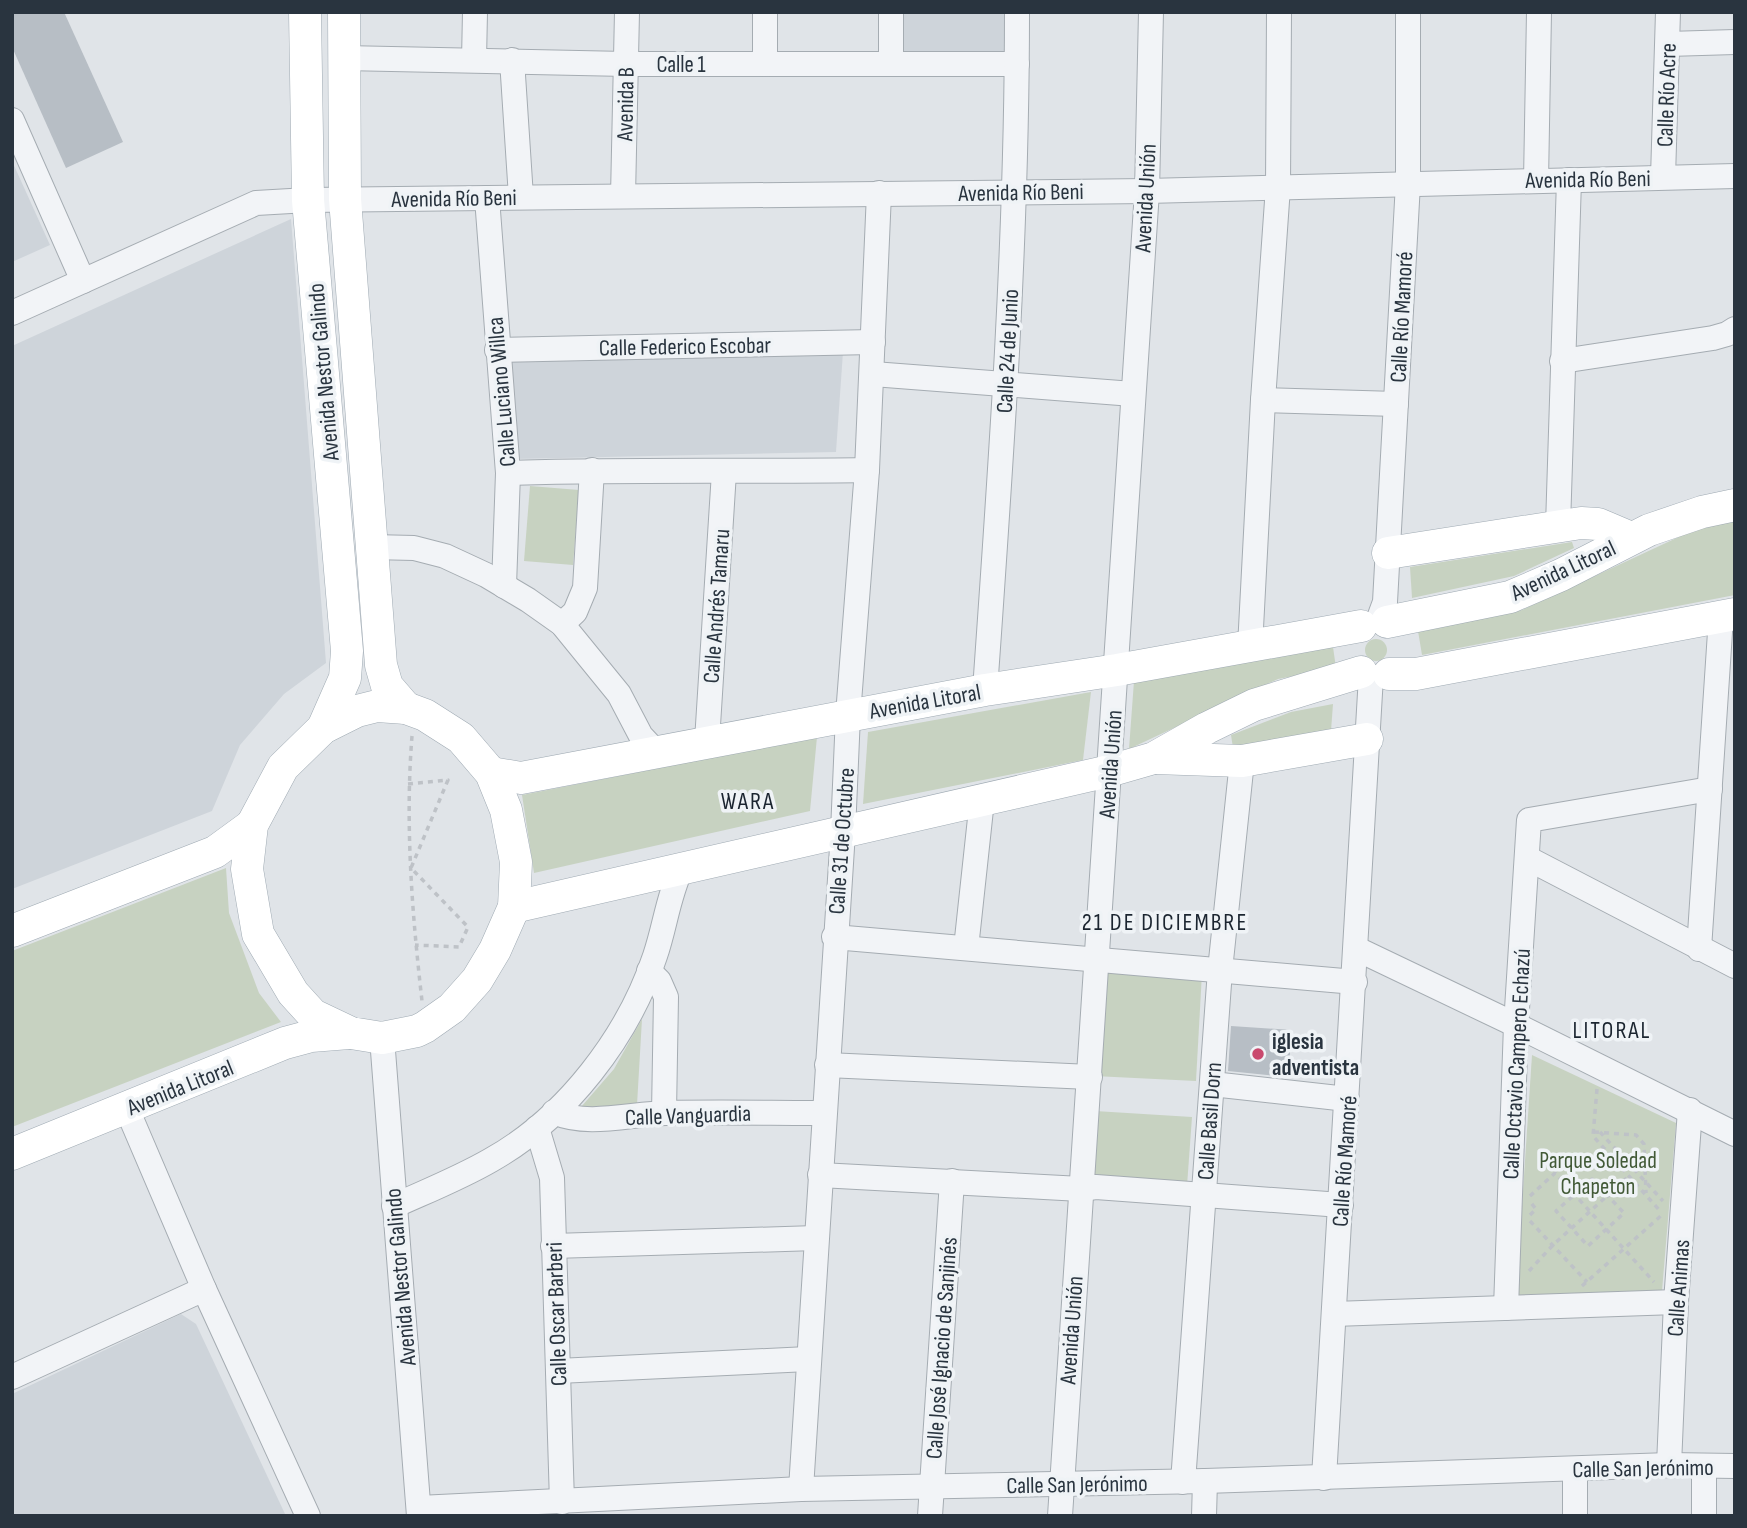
<svg xmlns="http://www.w3.org/2000/svg" width="1747" height="1528" viewBox="0 0 1747 1528" font-family="'Sofia Sans Condensed',sans-serif">
	<style>
		.built { fill: #ced4da }
		.green { fill: #c7d2c1 }
		.building { fill: #b7bec5 }
		.lines { fill: none; stroke-linecap: round; stroke-linejoin: round }
		.minor-casing { stroke: #a5acb2; stroke-width: 26 }
		.major-casing { stroke: #9faab3; stroke-width: 33 }
		.path { stroke: #bec2c7; stroke-width: 3.5; stroke-dasharray: 5 5; stroke-linecap: butt }
		.minor { stroke: #f2f4f7; stroke-width: 24 }
		.major { stroke: #fff; stroke-width: 32 }
		.poi-dot { fill: #c9496e; stroke: #eff3f6; stroke-width: 2.5 }
		.labels { text-anchor: middle; stroke-width: 7; stroke-linejoin: round; paint-order: stroke }
		.street-label { font-size: 23px; fill: #29343f; stroke: #eff3f6 }
		.poi-label { font-size: 23px; font-weight: bold; fill: #29343f; stroke: #eff3f6; text-anchor: start }
		.park-label { font-size: 23px; fill: #425a37; stroke: #eff3f6 }
		.neighbourhood-label { font-size: 24px; letter-spacing: 2px; fill: #1b2530; stroke: #eff3f6 }
	</style>
	<rect width="100%" height="100%" fill="#e0e4e8"/>
	<g class="built">
		<rect x="900" y="12" width="104" height="41"/>
		<polygon points="12,161 50,245 12,262"/>
		<polygon points="291,219 326,663 284,694 240,745 212,811 12,889 12,346"/>
		<polygon points="843,352 836,452 514,459 505,358"/>
		<polygon points="181,1314 196,1324 286,1516 12,1516 12,1394"/>
	</g>
	<g class="green">
		<polygon points="530,486 579,490 573,565 524,561"/>
		<polygon points="1735,521 1735,595 1422,655 1418,631 1522,610 1698,528"/>
		<polygon points="1572,542 1574,548 1514,576 1412,598 1410,567"/>
		<circle cx="1376" cy="650" r="11"/>
		<polygon points="1333,647 1336,668 1278,679 1129,749 1134,681"/>
		<polygon points="1091,692 1083,760 863,804 868,732"/>
		<polygon points="1333,704 1331,731 1233,748 1231,735 1291,712"/>
		<polygon points="817,737 810,811 534,873 522,795"/>
		<polygon points="226,868 229,913 259,993 281,1022 12,1127 12,951"/>
		<polygon points="1100,968 1202,973 1196,1081 1094,1076"/>
		<polygon points="642,1019 637,1105 575,1114 614,1069"/>
		<polygon points="1532,1055 1676,1123 1662,1291 1516,1296"/>
		<polygon points="1095,1111 1192,1117 1187,1186 1090,1180"/>
	</g>
	<g class="building">
		<polygon points="12,12 64,12 123,142 66,168 12,47"/>
		<polygon points="1231,1026 1292,1030 1288,1077 1228,1071"/>
	</g>
	<g class="lines">
		<defs>
			<g id="minor">
				<polyline points="891,12 891,64"/>
				<polyline points="1668,44 1735,42"/>
				<polyline points="344,58 626,64 1017,64"/>
				<polyline points="474,60 475,12"/>
				<polyline points="512,60 521,197"/>
				<polyline points="765,64 765,12"/>
				<polyline points="12,120 83,281"/>
				<polyline points="1663,177 1668,12"/>
				<polyline points="1536,181 1539,12"/>
				<polyline points="623,196 627,12"/>
				<polyline points="487,198 508,473 504,586"/>
				<polyline points="12,313 256,203 308,200 1147,191 1735,176"/>
				<polyline points="497,350 873,342"/>
				<polyline points="1562,361 1713,338 1727,334 1735,329"/>
				<polyline points="873,374 1133,394"/>
				<polyline points="1263,400 1396,404"/>
				<path d="M508,473C627,469 747,472 867,470"/>
				<polyline points="1558,526 1569,180"/>
				<polyline points="372,547 414,548 445,556 486,575 528,600 562,624 619,694 641,736 657,753"/>
				<polyline points="1378,621 1385,602 1408,183 1408,12"/>
				<polyline points="562,624 575,612 585,588 592,470"/>
				<polyline points="1250,647 1263,400 1278,187 1279,12"/>
				<path d="M985,690C1001,464 1017,239 1017,12"/>
				<polyline points="707,741 724,472"/>
				<polyline points="1527,858 1735,966"/>
				<polyline points="834,937 1355,982"/>
				<polyline points="966,948 982,800"/>
				<polyline points="1357,949 1516,1025 1735,1134"/>
				<polyline points="1699,949 1721,617"/>
				<polyline points="649,971 659,981 666,997 664,1113"/>
				<polyline points="382,1038 419,1516"/>
				<polyline points="827,1065 1090,1077"/>
				<polyline points="1212,1084 1347,1099"/>
				<polyline points="127,1109 204,1289 308,1516"/>
				<path d="M554,1112C588,1127 629,1114 666,1113C718,1112 771,1113 823,1113"/>
				<polyline points="537,1128 552,1178 562,1502"/>
				<polyline points="820,1175 1081,1189 1096,1187 1341,1205"/>
				<path d="M394,1206C427,1191 460,1178 491,1160C566,1118 628,1037 655,956C665,927 668,897 681,869"/>
				<polyline points="553,1246 816,1238"/>
				<polyline points="1506,1308 1516,1025 1529,820 1710,789"/>
				<polyline points="1334,1314 1676,1302"/>
				<polyline points="558,1371 808,1359"/>
				<polyline points="12,1377 204,1289"/>
				<polyline points="1669,1465 1676,1302 1690,1110"/>
				<polyline points="1324,1478 1371,676"/>
				<polyline points="1183,1482 1220,970 1242,761"/>
				<polyline points="801,1489 843,832 848,715 867,470 879,193"/>
				<polyline points="419,1508 801,1489 1205,1481 1669,1465 1735,1466"/>
				<polyline points="930,1516 952,1181"/>
				<polyline points="1060,1516 1147,191 1151,12"/>
				<polyline points="1204,1516 1205,1481"/>
				<polyline points="1575,1516 1575,1469"/>
				<polyline points="1704,1516 1704,1467"/>
			</g>
			<g id="major">
				<polyline points="305,12 308,200 347,651 345,678 323,728"/>
				<polyline points="344,12 345,199 381,665 387,686 406,708"/>
				<polyline points="1388,553 1581,523 1598,524 1631,538"/>
				<polyline points="1387,622 1510,597 1561,575 1649,530 1702,512 1735,505"/>
				<polyline points="1389,674 1416,674 1735,614"/>
				<polygon points="377,706 406,708 425,715 461,738 491,773 506,810 516,862 514,907 495,950 477,980 452,1008 425,1027 417,1031 382,1038 351,1033 313,1015 293,993 258,934 247,869 252,825 283,767 323,728 357,711"/>
				<polyline points="1155,758 1242,761 1367,739"/>
				<polyline points="491,773 521,778 985,690 1117,670 1361,626"/>
				<polyline points="514,907 1109,771 1154,758 1207,728 1254,705 1361,672"/>
				<polyline points="12,931 215,852 252,825"/>
				<polyline points="12,1154 285,1043 311,1036 349,1033"/>
			</g>
		</defs>
		<use href="#minor" class="minor-casing"/>
		<use href="#major" class="major-casing"/>
		<g class="path">
			<path d="M412,736C405,824 412,913 422,1001"/>
			<polyline points="408,784 448,780 411,868 468,927 459,947 415,945"/>
			<polyline points="1597,1089 1593,1136 1661,1212"/>
			<polyline points="1594,1132 1636,1135 1644,1144 1646,1193"/>
			<polyline points="1600,1132 1663,1201"/>
			<polygon points="1592,1179 1624,1213 1588,1246 1556,1211"/>
			<polyline points="1530,1196 1555,1173 1654,1282"/>
			<polyline points="1530,1215 1536,1209 1531,1203"/>
			<polyline points="1530,1221 1587,1282"/>
			<polyline points="1529,1271 1553,1245 1629,1176"/>
			<polyline points="1582,1286 1663,1214"/>
		</g>
		<use href="#minor" class="minor"/>
		<use href="#major" class="major"/>
	</g>
	<circle class="poi-dot" cx="1258" cy="1054" r="7"/>
	<g class="labels">
		<g class="street-label">
			<text x="681" y="72">Calle 1</text>
			<text transform="translate(1666 95) rotate(-88)" y="8">Calle Río Acre</text>
			<text transform="translate(625 104) rotate(-89)" y="8">Avenida B</text>
			<text transform="translate(1588 179) rotate(-1)" y="8">Avenida Río Beni</text>
			<text transform="translate(1021 192) rotate(-1)" y="8">Avenida Río Beni</text>
			<text transform="translate(454 198) rotate(-1)" y="8">Avenida Río Beni</text>
			<text transform="translate(1145 198) rotate(-87)" y="8">Avenida Unión</text>
			<text transform="translate(1401 317) rotate(-87)" y="8">Calle Río Mamoré</text>
			<text transform="translate(685 346) rotate(-1)" y="8">Calle Federico Escobar</text>
			<text transform="translate(1007 351) rotate(-87)" y="8">Calle 24 de Junio</text>
			<text transform="translate(323 372) rotate(-95)" y="8">Avenida Nestor Galindo</text>
			<text transform="translate(501 392) rotate(-95)" y="8">Calle Luciano Willca</text>
			<text transform="translate(1563 570) rotate(-25)" y="8">Avenida Litoral</text>
			<text transform="translate(716 606) rotate(-86)" y="8">Calle Andrés Tamaru</text>
			<text transform="translate(925 701) rotate(-10)" y="8">Avenida Litoral</text>
			<text transform="translate(1110 764) rotate(-86)" y="8">Avenida Unión</text>
			<text transform="translate(841 841) rotate(-86)" y="8">Calle 31 de Octubre</text>
			<text transform="translate(1516 1064) rotate(-87)" y="8">Calle Octavio Campero Echazú</text>
			<text transform="translate(180 1087) rotate(-22)" y="8">Avenida Litoral</text>
			<text transform="translate(688 1115) rotate(-2)" y="8">Calle Vanguardia</text>
			<text transform="translate(1209 1121) rotate(-86)" y="8">Calle Basil Dorn</text>
			<text transform="translate(1344 1161) rotate(-86)" y="8">Calle Río Mamoré</text>
			<text transform="translate(400 1277) rotate(-95)" y="8">Avenida Nestor Galindo</text>
			<text transform="translate(1678 1288) rotate(-86)" y="8">Calle Animas</text>
			<text transform="translate(556 1314) rotate(-92)" y="8">Calle Oscar Barberi</text>
			<text transform="translate(1071 1330) rotate(-86)" y="8">Avenida Unión</text>
			<text transform="translate(941 1348) rotate(-86)" y="8">Calle José Ignacio de Sanjinés</text>
			<text transform="translate(1643 1468) rotate(-1)" y="8">Calle San Jerónimo</text>
			<text transform="translate(1077 1484) rotate(-1)" y="8">Calle San Jerónimo</text>
		</g>
		<g class="poi-label">
			<text x="1272" y="1049">iglesia<tspan x="1272" dy="26">adventista</tspan></text>
		</g>
		<g class="park-label">
			<text x="1598" y="1168">Parque Soledad<tspan x="1598" dy="26">Chapeton</tspan></text>
		</g>
		<g class="neighbourhood-label">
			<text x="748" y="809">WARA</text>
			<text x="1165" y="930">21 DE DICIEMBRE</text>
			<text x="1612" y="1038">LITORAL</text>
		</g>
	</g>
	<rect width="1747" height="1528" fill="none" stroke="#29343f" stroke-width="28"/>
</svg>
